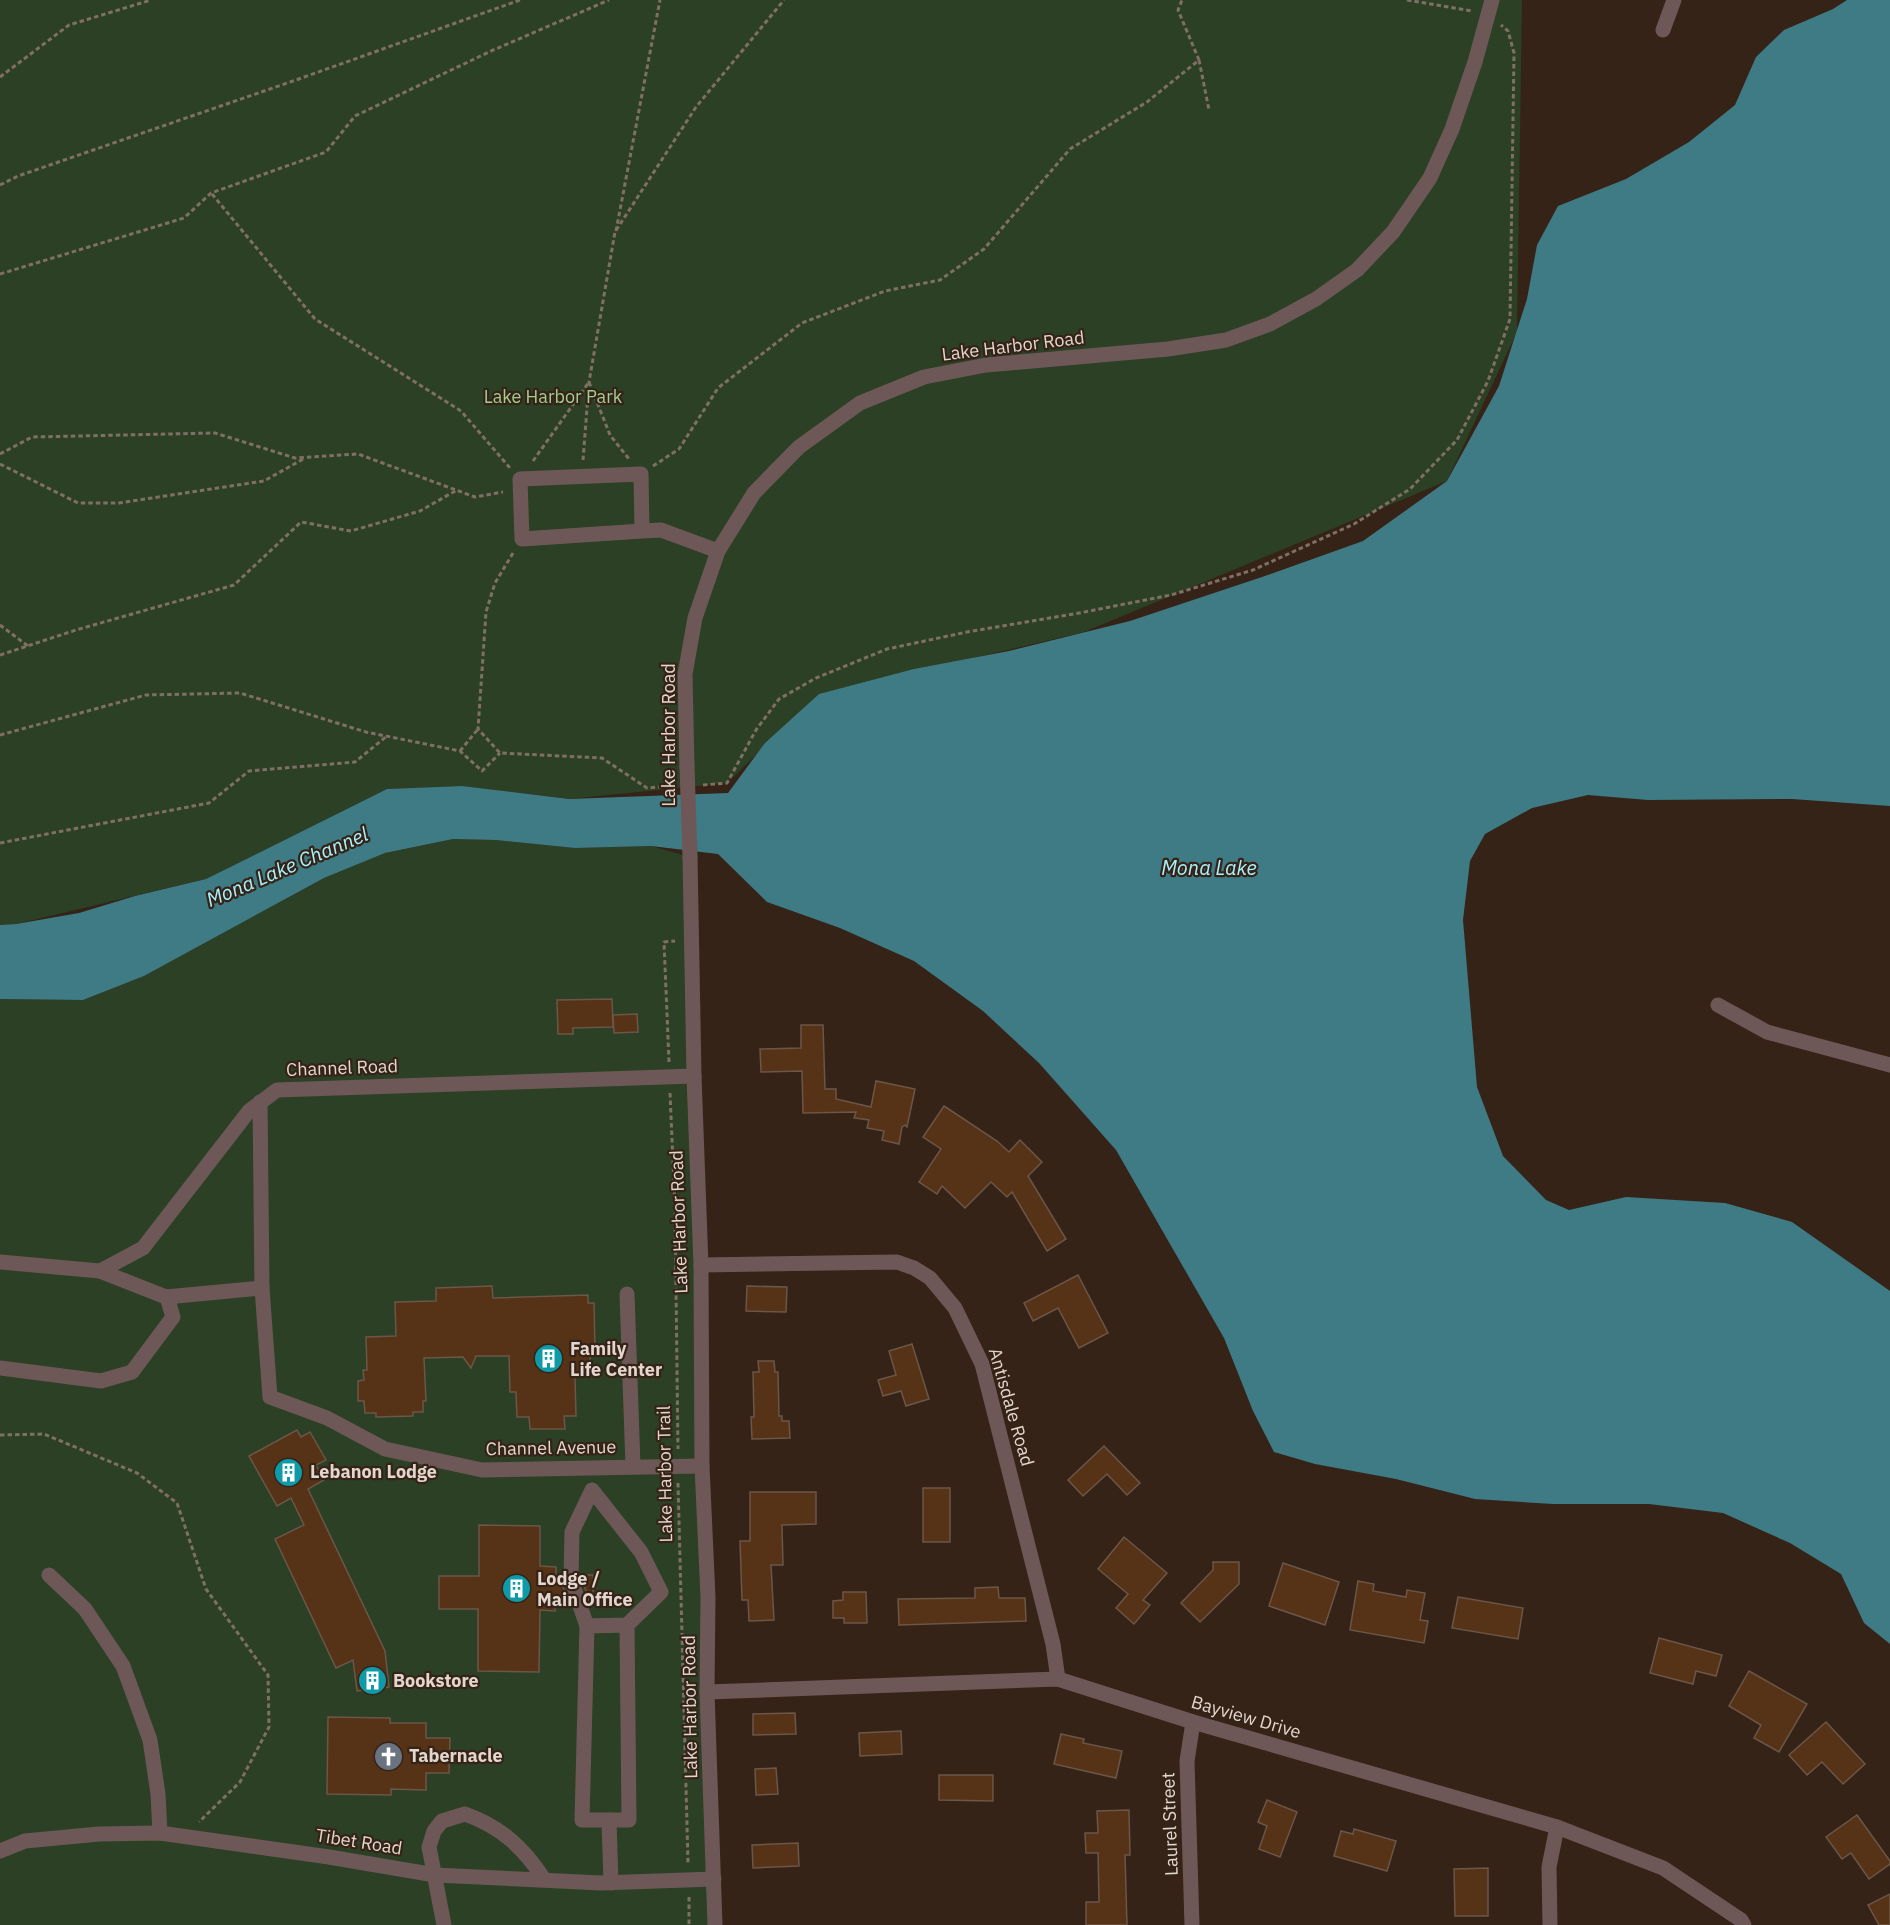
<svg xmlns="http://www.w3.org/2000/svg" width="1890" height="1925" viewBox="0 0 1890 1925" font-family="'IBM Plex Sans',sans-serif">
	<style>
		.green { fill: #2c4026 }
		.water { fill: #3e7b84 }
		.building { fill: #563317; stroke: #6b5648; stroke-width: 1.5 }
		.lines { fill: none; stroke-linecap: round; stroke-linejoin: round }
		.path { stroke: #7f6f64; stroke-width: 3; stroke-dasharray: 4.5 3; stroke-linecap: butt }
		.minor { stroke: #6e5857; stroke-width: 15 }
		.minor-bridge { stroke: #6e5857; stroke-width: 15 }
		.labels { text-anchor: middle; stroke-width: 4.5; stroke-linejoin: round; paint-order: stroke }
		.street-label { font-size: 18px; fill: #e3d6ce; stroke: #352317 }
		.park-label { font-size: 18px; fill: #a1ce92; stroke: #352317 }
		.poi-label { font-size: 18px; font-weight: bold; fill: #e3d6ce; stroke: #352317; text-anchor: start }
		.water-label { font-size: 20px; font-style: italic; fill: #a7f2fe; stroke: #352317 }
	</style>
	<rect width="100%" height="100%" fill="#352317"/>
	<g class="green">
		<polygon points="0,0 1522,0 1517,332 1447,481 1084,632 819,694 727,783 569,799 462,786 387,789 206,879 16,924 0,925"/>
		<polygon points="453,839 496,840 575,848 651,846 690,857 715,1925 0,1925 0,999 83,1000 144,976 324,878 385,853"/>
	</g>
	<polygon class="water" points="1847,0 1890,0 1890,806 1792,799 1648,800 1588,795 1532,808 1485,834 1470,861 1463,920 1477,1087 1503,1156 1546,1200 1569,1210 1626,1197 1725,1203 1792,1222 1890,1291 1890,1644 1864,1623 1841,1574 1790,1543 1723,1513 1649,1504 1553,1504 1475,1499 1396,1479 1315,1464 1274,1452 1253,1411 1224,1338 1116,1150 1039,1063 983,1011 914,961 840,928 767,902 718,854 651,846 575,848 496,840 453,839 385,853 324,878 144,976 83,1000 0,999 0,925 16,924 79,913 135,896 206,879 387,789 462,786 569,799 728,793 765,743 819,694 914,669 1009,651 1130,621 1262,577 1363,541 1447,481 1499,386 1527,299 1537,245 1558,206 1626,179 1689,142 1735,105 1756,57 1784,30 1833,9"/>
	<g class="building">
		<polygon points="612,999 613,1027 573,1028 573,1034 558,1034 557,1000"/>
		<polygon points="637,1014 638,1032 614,1033 613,1015"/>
		<polygon points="801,1025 823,1025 825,1089 836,1089 836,1099 871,1107 876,1081 915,1089 907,1127 905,1125 902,1127 899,1144 882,1140 884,1131 867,1128 869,1120 854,1118 856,1112 803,1113 802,1071 761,1072 760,1049 801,1048"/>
		<polygon points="944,1106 997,1141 1009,1152 1020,1140 1042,1162 1028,1176 1066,1239 1047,1251 1012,1192 1007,1197 991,1182 965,1208 942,1186 937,1194 919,1182 941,1149 923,1137"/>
		<polygon points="1078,1275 1108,1333 1079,1348 1058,1308 1033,1321 1024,1303"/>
		<polygon points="492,1286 493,1298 588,1295 588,1303 594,1303 595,1351 590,1351 590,1377 575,1377 576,1416 564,1416 565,1429 530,1429 529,1417 517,1417 516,1392 510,1392 509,1356 476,1356 471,1368 463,1357 424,1358 426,1401 423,1401 423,1412 413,1412 413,1416 376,1417 376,1413 365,1413 364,1401 358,1401 358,1381 364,1380 363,1370 367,1370 366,1337 396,1336 395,1302 436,1301 436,1288"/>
		<polygon points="747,1286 787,1287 786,1312 746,1311"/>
		<polygon points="912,1344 929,1399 906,1406 901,1391 883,1396 878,1380 896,1375 889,1351"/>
		<polygon points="758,1361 774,1361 775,1372 778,1372 779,1416 782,1416 782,1421 789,1421 790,1438 752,1439 751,1417 754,1417 753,1372 759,1372"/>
		<polygon points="297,1430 301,1437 310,1432 326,1460 316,1465 324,1480 308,1489 385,1651 389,1687 357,1691 353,1660 336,1668 275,1539 304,1525 291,1498 277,1506 249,1456"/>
		<polygon points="1104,1446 1140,1483 1127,1495 1107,1474 1083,1496 1068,1480"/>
		<rect x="923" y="1488" width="27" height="54"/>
		<polygon points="750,1492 816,1492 816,1524 782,1525 783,1565 771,1565 774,1620 749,1621 748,1600 742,1600 740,1541 750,1541"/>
		<polygon points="479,1525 540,1526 540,1566 556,1567 556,1575 561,1575 562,1583 568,1601 555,1601 555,1611 540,1610 539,1672 478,1671 478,1609 439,1609 439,1576 479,1576"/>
		<polygon points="1124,1537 1167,1573 1143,1600 1150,1605 1134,1624 1116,1608 1128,1594 1098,1569"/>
		<polygon points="1213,1562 1239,1562 1239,1584 1200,1622 1181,1603 1213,1570"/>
		<polygon points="1283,1563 1339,1582 1325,1625 1269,1606"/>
		<polygon points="581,1575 593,1575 593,1601 589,1601"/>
		<polygon points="1358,1581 1374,1584 1373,1591 1406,1597 1407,1590 1425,1593 1420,1620 1428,1621 1424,1643 1350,1630"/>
		<polygon points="998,1587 999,1598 1025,1598 1026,1621 899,1625 898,1599 975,1598 975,1588"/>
		<polygon points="843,1592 866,1592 867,1623 844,1623 844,1618 833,1618 833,1601 843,1600"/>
		<polygon points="1458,1597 1523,1608 1518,1639 1452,1628"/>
		<polygon points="1659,1638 1722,1655 1716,1676 1696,1671 1693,1684 1650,1673"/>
		<polygon points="1749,1671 1807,1704 1779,1752 1754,1738 1761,1725 1729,1706"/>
		<polygon points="795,1713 796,1734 753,1735 753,1714"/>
		<polygon points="328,1717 390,1718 390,1723 426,1723 426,1738 450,1738 449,1773 426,1773 426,1790 391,1789 391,1795 327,1794"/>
		<polygon points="1826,1722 1865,1764 1843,1784 1822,1762 1807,1775 1789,1755"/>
		<polygon points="901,1731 902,1754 860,1756 859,1733"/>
		<polygon points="1061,1734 1084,1739 1083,1743 1122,1751 1116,1778 1054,1764"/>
		<polygon points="776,1768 778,1794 756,1795 755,1769"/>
		<polygon points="939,1775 993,1775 993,1801 939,1800"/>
		<polygon points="1267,1800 1297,1812 1280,1857 1259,1849 1267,1826 1258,1822"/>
		<polygon points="1129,1810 1130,1855 1125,1855 1127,1925 1086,1925 1086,1902 1099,1902 1098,1853 1086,1853 1085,1833 1098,1833 1097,1811"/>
		<polygon points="1857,1815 1890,1861 1890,1864 1869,1879 1851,1853 1842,1859 1826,1837"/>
		<polygon points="1354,1829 1396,1841 1387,1871 1334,1856 1341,1831 1353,1834"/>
		<polygon points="798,1843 799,1866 753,1868 752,1845"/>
		<polygon points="1488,1868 1488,1916 1455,1916 1454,1869"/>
		<polygon points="1890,1894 1890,1925 1879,1925 1868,1905"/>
	</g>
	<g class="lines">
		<g class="path">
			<polyline points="1407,0 1472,11"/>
			<polyline points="1199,60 1209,110"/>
			<polyline points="0,77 69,25 151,0"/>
			<polyline points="0,185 18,176 296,80 520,0"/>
			<polyline points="212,194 315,319 461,411 510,468"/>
			<polyline points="616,231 660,0"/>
			<polyline points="0,274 184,218 211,193 326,152 355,116 491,51 609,0"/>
			<polyline points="589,382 610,435 629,459"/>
			<polyline points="0,454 32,437 215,433 295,458 358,454 475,497 503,492"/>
			<polyline points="583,460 589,382 615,232 696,107 784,0"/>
			<polyline points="533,461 589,382"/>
			<polyline points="0,464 78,503 119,503 264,481 305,458"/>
			<polyline points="653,466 679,449 718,388 802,323 885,291 940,280 984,249 1070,149 1147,102 1199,60 1178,10 1182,0"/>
			<polyline points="513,553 495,583 486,612 478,729 500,753 602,758 647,788 672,786"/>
			<polyline points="0,625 28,646"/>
			<polyline points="0,655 76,630 234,585 301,522 351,531 420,511 457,490"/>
			<polyline points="0,735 146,695 240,693 366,732 460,751 482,771 500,753"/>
			<polyline points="460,751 478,729"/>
			<polyline points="703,785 727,783 756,730 779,699 816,678 887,649 967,632 1074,614 1171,595 1253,570 1354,524 1410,489 1457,440 1488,381 1510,319 1514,53 1508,31 1501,25"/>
			<polyline points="0,843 209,803 249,771 355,762 387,736"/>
			<polyline points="669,1062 664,942 675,941"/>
			<polyline points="670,1093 675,1208 678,1449"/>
			<polyline points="0,1435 44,1434 137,1473 177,1503 206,1589 268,1675 269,1727 240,1782 199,1822"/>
			<polyline points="678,1483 688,1863"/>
			<polyline points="689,1897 689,1925"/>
		</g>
		<g class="minor">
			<polyline points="1663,30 1674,0"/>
			<polyline points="642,531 641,474 520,479 522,539 642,531 661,530 718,551"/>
			<polyline points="687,767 685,674 695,618 718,551 754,493 799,447 860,403 924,377 986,365 1168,349 1226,340 1270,324 1316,299 1357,270 1393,232 1430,178 1452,129 1475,62 1492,0"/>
			<polyline points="690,857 694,1076 701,1265 702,1466 708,1597 707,1692 715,1925"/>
			<polyline points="1718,1005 1767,1032 1890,1065"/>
			<polyline points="0,1262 100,1271 143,1248 249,1111 277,1090 694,1076"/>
			<polyline points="701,1265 897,1262 914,1268 930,1278 955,1308 982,1364 1053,1644 1058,1679"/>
			<polyline points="100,1271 166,1297 262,1288 260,1102"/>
			<polyline points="262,1288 270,1397 327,1418 385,1449 482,1470 702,1466"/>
			<polyline points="627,1294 633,1466"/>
			<polyline points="0,1368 101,1381 132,1372 173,1317 167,1297"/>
			<polyline points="49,1575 85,1609 123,1666 150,1740 158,1794 160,1833"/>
			<polyline points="587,1626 582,1820 629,1820 627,1625 661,1592 641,1552 592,1490 572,1532 571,1580 587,1626 627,1625"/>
			<polyline points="707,1692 1058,1679 1193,1722 1557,1827 1663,1868 1741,1920 1744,1925"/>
			<polyline points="609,1820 611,1883"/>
			<polyline points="0,1851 25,1841 99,1834 160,1833 329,1857 435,1875 601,1883 714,1879"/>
			<path d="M444,1925L429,1847L434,1831L442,1821L465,1814C501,1827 523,1847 544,1879"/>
			<polyline points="1192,1925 1187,1761 1193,1722"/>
			<polyline points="1550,1925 1549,1867 1557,1827"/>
		</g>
		<polyline class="minor-bridge" points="687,767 690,857"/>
	</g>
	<defs>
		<symbol id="building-disc" viewBox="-11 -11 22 22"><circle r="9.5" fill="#0f9aa8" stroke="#352317"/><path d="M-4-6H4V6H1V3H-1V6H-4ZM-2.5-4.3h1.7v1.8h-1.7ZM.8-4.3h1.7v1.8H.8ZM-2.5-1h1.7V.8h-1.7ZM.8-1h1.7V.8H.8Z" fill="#fff"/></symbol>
		<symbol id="church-disc" viewBox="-11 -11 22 22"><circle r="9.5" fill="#6b7280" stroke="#352317"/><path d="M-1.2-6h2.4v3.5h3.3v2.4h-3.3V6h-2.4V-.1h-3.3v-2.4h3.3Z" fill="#fff"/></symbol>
	</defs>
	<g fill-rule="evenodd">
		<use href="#building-disc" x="532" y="1342" width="33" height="33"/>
		<use href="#building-disc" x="272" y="1456" width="33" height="33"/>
		<use href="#building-disc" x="500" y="1572" width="33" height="33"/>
		<use href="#building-disc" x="356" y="1664" width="33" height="33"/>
		<use href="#church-disc" x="372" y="1740" width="33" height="33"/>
	</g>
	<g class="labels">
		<g class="street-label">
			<text transform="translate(1013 346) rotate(-7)" y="6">Lake Harbor Road</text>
			<text transform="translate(669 735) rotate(-90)" y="6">Lake Harbor Road</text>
			<text transform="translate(342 1068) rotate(-2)" y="6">Channel Road</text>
			<text transform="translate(679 1222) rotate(-92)" y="6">Lake Harbor Road</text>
			<text transform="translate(1011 1407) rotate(74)" y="6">Antisdale Road</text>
			<text transform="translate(551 1448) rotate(-1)" y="6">Channel Avenue</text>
			<text transform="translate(665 1474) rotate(-91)" y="6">Lake Harbor Trail</text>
			<text transform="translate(690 1707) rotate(-91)" y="6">Lake Harbor Road</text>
			<text transform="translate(1246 1717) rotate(16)" y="6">Bayview Drive</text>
			<text transform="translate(1170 1824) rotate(-92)" y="6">Laurel Street</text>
			<text transform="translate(359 1842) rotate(9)" y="6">Tibet Road</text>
		</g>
		<g class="park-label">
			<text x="553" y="403">Lake Harbor Park</text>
		</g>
		<g class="poi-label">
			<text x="570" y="1355">Family<tspan x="570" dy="21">Life Center</tspan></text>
			<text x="310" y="1478">Lebanon Lodge</text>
			<text x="537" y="1585">Lodge /<tspan x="537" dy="21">Main Office</tspan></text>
			<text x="393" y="1687">Bookstore</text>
			<text x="409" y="1762">Tabernacle</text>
		</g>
		<g class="water-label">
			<text transform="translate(287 867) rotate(-23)" y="7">Mona Lake Channel</text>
			<text x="1209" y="875">Mona Lake</text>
		</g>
	</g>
</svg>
